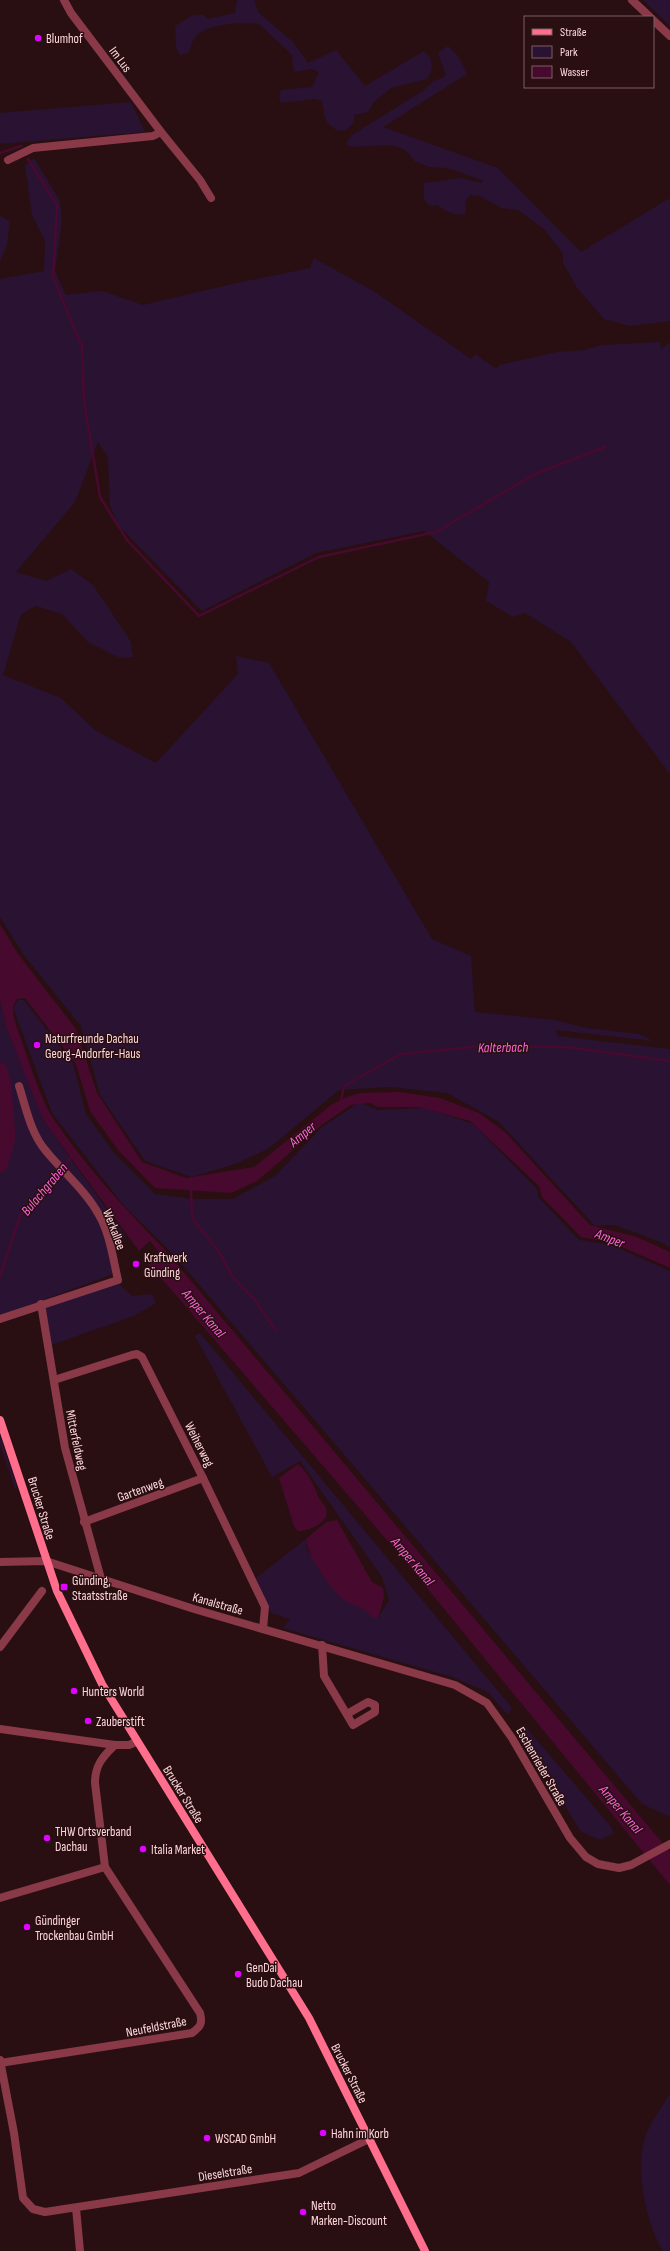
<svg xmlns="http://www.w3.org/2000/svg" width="670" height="2251" viewBox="0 0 670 2251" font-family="'Sofia Sans Condensed',sans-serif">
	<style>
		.green { fill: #2a1233 }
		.water { fill: #48092f }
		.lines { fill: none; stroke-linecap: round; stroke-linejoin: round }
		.stream { stroke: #48092f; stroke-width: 2.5 }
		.river { stroke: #48092f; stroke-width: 15 }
		.minor { stroke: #893948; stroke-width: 8 }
		.secondary { stroke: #ff6e8c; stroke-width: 8 }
		.poi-dot { fill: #df03ff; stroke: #290f11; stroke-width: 1.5 }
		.labels { text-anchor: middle; stroke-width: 3; stroke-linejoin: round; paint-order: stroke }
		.poi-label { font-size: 13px; fill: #ffd7dc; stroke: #290f11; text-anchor: start }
		.street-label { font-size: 13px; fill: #ffd7dc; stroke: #290f11 }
		.water-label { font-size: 14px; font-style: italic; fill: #ff65db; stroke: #290f11 }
	</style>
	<rect width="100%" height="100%" fill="#290f11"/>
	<g class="green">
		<path d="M237,0H254L258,12L293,42L308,63L336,50L365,86L424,51C434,60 434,69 427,79L391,88L374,102L368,112L354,115V122L346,130L338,131C323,122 325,117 322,101L315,99L281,103L279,97L281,90L312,87L319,72L312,69L294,72L292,55L259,24C243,22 203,23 194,39C191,44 191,49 188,53L180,55L176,48L175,26L193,15H203L208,19L235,13Z"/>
		<polygon points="643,0 670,0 670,26"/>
		<path d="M448,46L458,56L467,74L383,127L498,168L581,252L670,198V321L630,326L604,319L577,288L563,263V254L544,229L518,210L502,208L479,196L470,195L466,200L465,214C455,217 444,210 437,205L429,206L424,199V183L461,178L482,183V180L447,168L429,167L414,161C401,135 370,150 347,146V141L352,135L424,90L434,81L446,76L438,53Z"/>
		<polygon points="131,102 145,132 0,144 0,113"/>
		<polygon points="34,158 60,201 62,221 55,271 66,295 102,291 143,305 232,284 310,268 314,258 375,292 471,359 475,354 497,369 499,365 557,352 584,350 602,345 660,342 661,349 670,342 670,774 571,642 525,613 513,617 486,601 489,582 424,531 316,553 202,611 118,525 110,505 108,457 98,442 75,502 16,572 46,581 71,569 93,585 131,642 133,657 120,658 88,642 62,614 36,606 21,614 3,675 61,698 96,731 156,763 238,674 236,656 269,663 432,939 471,956 475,1012 555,1020 586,1028 639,1034 653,1041 556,1030 557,1036 670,1049 670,1248 663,1243 615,1225 595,1226 499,1122 447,1093 390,1087 339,1090 268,1149 238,1163 192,1177 145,1161 100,1095 81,1026 23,954 0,917 0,279 44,271 45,241 32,215 25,165"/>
		<polygon points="0,216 10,221 7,245 0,261"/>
		<polygon points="0,1000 6,1026 46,1124 126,1236 108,1252 113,1274 0,1316 0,1148 2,1142 0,1124"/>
		<polygon points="18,1000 24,1000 73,1063 86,1114 115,1154 155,1194 193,1199 233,1199 275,1176 322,1127 360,1102 377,1110 426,1108 473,1124 537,1189 539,1198 579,1240 612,1245 670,1271 670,1817 642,1804 173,1254 124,1206 52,1113 15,1013 14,1006"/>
		<polygon points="118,1283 132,1296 152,1294 156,1303 134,1316 51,1345 45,1308"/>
		<polygon points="200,1333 512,1708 509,1714 504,1711 488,1692 452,1677 283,1628 290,1619 271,1613 256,1578 306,1539 307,1549 344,1600 359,1606 378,1618 389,1600 382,1577 300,1461 272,1477 195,1336"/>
		<polygon points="0,1436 17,1487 16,1491 0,1445"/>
		<polygon points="523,1724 612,1828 613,1834 600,1840 580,1831 520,1728"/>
		<path d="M670,2094V2251H663C645,2221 632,2160 649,2128C655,2116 663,2105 670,2094Z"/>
	</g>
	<g class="water">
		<path d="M0,924L18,954L76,1029L97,1093L142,1162L186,1178L254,1167L331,1105L347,1097L360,1093L400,1092L440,1098L479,1113L505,1132L590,1225L637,1237L670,1252V1268L613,1243L581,1237L542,1197L539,1186L470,1121L419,1107H378L370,1103L351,1105L323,1124L257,1181L231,1193L155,1188L118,1150L90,1111L76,1064L25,998L17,999C8,1011 17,1026 21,1039C29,1061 40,1098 53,1118C85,1166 125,1209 165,1250L670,1852V1885L405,1561L169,1287L148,1264L160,1254L150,1241L139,1251L46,1124L36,1102L6,1026L0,1000Z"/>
		<path d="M298,1464C310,1475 313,1484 319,1498C321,1502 325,1505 326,1509C331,1523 308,1531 298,1531L294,1526L279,1478Z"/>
		<path d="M337,1520L372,1582L383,1588L384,1597L378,1618H372C364,1605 354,1607 344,1600C330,1588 308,1557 306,1539L326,1522Z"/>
	</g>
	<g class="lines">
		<g class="stream">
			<polyline points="0,153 21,146"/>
			<polyline points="28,159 57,205 53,277 82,347 84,401 100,497 127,540 199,616 319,557 436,532 535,474 605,447"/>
			<polyline points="341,1101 344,1086 401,1054 483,1046 566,1047 670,1061"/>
			<polyline points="191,1189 192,1218 219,1252 232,1276 254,1299 276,1331"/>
			<polyline points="0,1276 20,1216 28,1205 44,1193 72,1156"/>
		</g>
		<polyline class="river" points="0,1070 4,1086 8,1138 0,1165"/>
		<g class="minor">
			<polyline points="632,0 650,17"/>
			<polyline points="653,20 670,36"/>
			<polyline points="161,132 200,180 211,198"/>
			<polyline points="8,160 33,148 153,136 161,132 71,13 64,0"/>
			<polyline points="41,1304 65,1448 100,1575 99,1579"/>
			<path d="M0,1319L118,1280C113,1259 110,1234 99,1215C86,1191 63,1172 46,1151C31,1134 26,1108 19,1086"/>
			<polyline points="54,1380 132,1355 137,1354 142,1357 203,1478 265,1607 263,1629"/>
			<polyline points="84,1522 203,1478"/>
			<polyline points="0,1562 46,1561 194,1609 455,1685 487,1703 512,1738 570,1838 586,1857 598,1864 619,1868 631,1865 670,1844"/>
			<polyline points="322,1645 324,1676 353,1725 375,1712 375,1705 368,1702 347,1714"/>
			<polyline points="0,1647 42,1591"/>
			<polyline points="0,1729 115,1745 129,1745 136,1742"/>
			<polyline points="0,1898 105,1867"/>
			<polyline points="0,2060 14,2133 23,2198 33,2209 45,2212 299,2173 371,2138"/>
			<path d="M0,2063L192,2033C200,2027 203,2024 200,2013L105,1867L95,1783C95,1766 102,1757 115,1745"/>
			<polyline points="76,2208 80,2251"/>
		</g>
		<polyline class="secondary" points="0,1420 57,1591 102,1684 309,2018 425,2251"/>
	</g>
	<g class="poi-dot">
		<circle cx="38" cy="38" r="4"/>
		<circle cx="37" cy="1045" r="4"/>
		<circle cx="136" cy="1264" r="4"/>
		<rect x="60" y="1583" width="8" height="8" rx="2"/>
		<circle cx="74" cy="1691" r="4"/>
		<circle cx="88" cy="1721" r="4"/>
		<circle cx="47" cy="1838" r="4"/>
		<circle cx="143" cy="1849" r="4"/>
		<circle cx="27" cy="1927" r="4"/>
		<circle cx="238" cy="1974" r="4"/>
		<circle cx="323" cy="2133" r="4"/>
		<circle cx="207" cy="2138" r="4"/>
		<circle cx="303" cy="2212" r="4"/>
	</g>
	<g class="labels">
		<g class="poi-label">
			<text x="46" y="43">Blumhof</text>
			<text x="45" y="1043">Naturfreunde Dachau<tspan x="45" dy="15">Georg-Andorfer-Haus</tspan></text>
			<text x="144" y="1262">Kraftwerk<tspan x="144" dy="15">Günding</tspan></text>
			<text x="72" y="1585">Günding,<tspan x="72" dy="15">Staatsstraße</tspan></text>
			<text x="82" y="1696">Hunters World</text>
			<text x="96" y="1726">Zauberstift</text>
			<text x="55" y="1836">THW Ortsverband<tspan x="55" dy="15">Dachau</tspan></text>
			<text x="151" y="1854">Italia Market</text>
			<text x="35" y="1925">Gündinger<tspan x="35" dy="15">Trockenbau GmbH</tspan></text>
			<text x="246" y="1972">GenDai<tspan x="246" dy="15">Budo Dachau</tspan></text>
			<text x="331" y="2138">Hahn im Korb</text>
			<text x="215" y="2143">WSCAD GmbH</text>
			<text x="311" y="2210">Netto<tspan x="311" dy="15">Marken-Discount</tspan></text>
		</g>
		<g class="street-label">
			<text transform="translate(121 59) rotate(53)" y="5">Im Lus</text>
			<text transform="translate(115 1229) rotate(69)" y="5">Werkallee</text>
			<text transform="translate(77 1440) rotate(78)" y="5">Mitterfeldweg</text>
			<text transform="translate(200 1444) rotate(63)" y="5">Weiherweg</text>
			<text transform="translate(140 1489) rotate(-20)" y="5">Gartenweg</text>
			<text transform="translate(42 1508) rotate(73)" y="5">Brucker Straße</text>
			<text transform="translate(218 1603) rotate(16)" y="5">Kanalstraße</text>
			<text transform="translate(542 1766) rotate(60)" y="5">Eschenrieder Straße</text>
			<text transform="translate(184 1794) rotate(58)" y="5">Brucker Straße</text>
			<text transform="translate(156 2026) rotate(-11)" y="5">Neufeldstraße</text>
			<text transform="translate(350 2073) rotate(63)" y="5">Brucker Straße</text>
			<text transform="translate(225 2172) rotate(-9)" y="5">Dieselstraße</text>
		</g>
		<g class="water-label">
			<text transform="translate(503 1047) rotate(-1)" y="5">Kalterbach</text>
			<text transform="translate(302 1134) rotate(-40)" y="5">Amper</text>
			<text transform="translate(44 1189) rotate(-50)" y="5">Bulachgraben</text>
			<text transform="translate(610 1238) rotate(21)" y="5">Amper</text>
			<text transform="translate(204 1313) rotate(50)" y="5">Amper Kanal</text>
			<text transform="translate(413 1561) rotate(50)" y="5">Amper Kanal</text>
			<text transform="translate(621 1809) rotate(50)" y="5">Amper Kanal</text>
		</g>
	</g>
	<rect x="524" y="16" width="130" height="72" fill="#290f11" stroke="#7f5f62"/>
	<rect x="532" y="29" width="20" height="6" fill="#ff6e8c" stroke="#7f5f62"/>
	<text x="560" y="36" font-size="12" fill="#ffd7dc">Straße</text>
	<rect x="532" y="46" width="20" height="12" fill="#2a1233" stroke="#7f5f62"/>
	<text x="560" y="56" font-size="12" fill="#ffd7dc">Park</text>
	<rect x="532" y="66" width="20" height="12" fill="#48092f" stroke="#7f5f62"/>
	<text x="560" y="76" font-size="12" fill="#ffd7dc">Wasser</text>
</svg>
